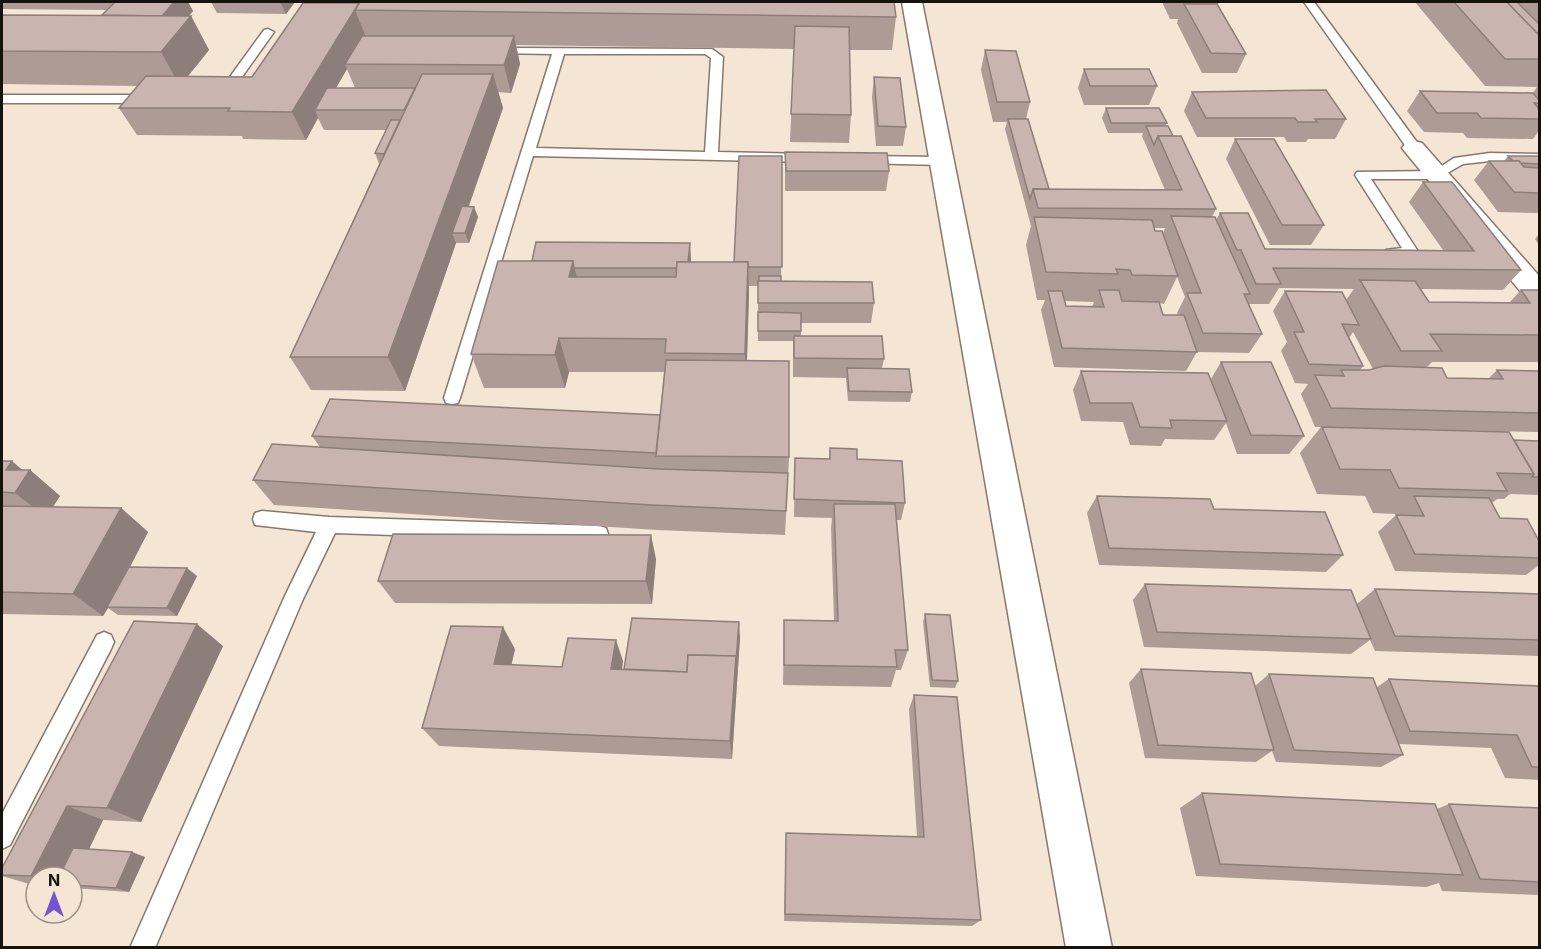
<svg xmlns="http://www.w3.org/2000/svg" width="1541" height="949" viewBox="0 0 1541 949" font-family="Inter,sans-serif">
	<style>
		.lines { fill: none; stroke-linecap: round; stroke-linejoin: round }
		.service-casing { stroke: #86796b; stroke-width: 3 }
		.minor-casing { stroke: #86796b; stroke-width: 3 }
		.tertiary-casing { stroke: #86796b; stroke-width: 3 }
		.service { fill: #fff; fill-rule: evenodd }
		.minor { fill: #fff; fill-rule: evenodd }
		.tertiary { fill: #fff; fill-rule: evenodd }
		.wall { fill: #ae9b96; fill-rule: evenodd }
		.shaded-wall { fill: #8d7e7a }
		.building { fill: #cab4af; stroke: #8d7e7a; stroke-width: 1.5 }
	</style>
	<rect width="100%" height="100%" fill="#f4e5d5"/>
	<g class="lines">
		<defs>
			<g id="service">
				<polygon points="1304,2 1314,2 1419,145 1421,148 1419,151 1409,151"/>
				<polygon points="268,29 274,32 227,98 219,98 219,92 264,30"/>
				<path d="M493,48L712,49L723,57L718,152L810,154L817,158L810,162L533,156L460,398L458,403L452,404L446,403L444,398L552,54L489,53V49ZM564,54H705L711,58L705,152L536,148Z"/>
				<polygon points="2,95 150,95 156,99 150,103 2,103"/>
				<polygon points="1490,153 1540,154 1540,162 1490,161 1463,164 1437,179 1371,179 1419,253 1412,258 1386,256 1384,253 1386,250 1402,248 1355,175 1357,172 1434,171 1454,158"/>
				<polygon points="865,156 941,157 948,161 941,165 860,163 858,160 860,157"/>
				<polygon points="262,511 329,517 599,526 606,528 608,534 606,540 599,542 335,533 303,599 155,948 130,948 284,598 316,532 255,525 253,519 255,513"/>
				<polygon points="104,632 111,635 114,642 111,649 10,845 2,849 2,814 97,635"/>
			</g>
			<polygon id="minor" points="1414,141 1422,143 1540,277 1540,305 1530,303 1406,153 1402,148 1406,143"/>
			<polygon id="tertiary" points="902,2 922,2 1112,948 1066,948"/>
		</defs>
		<use href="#service" class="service-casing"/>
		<use href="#minor" class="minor-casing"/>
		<use href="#tertiary" class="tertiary-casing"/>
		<use href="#service" class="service"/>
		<use href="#minor" class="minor"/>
		<use href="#tertiary" class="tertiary"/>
	</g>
	<g class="wall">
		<path d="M2,2H188L193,11L188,16H191L209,50L188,76L252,77L306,3L305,2H345L344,3L896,17L892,50H850L851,115L849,143L790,142L794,49L516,45L520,64L511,93L498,92L503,108L469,206L474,207L478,217L469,243H456L405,391L311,390L290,357L379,164L375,153L386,130H324L318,118L306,140L243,139L242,136L137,135L119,108L137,86L2,84V15H102L107,10L2,9ZM347,69L355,88H336Z"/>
		<polygon points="211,2 295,2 286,14 217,13"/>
		<polygon points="1162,2 1219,2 1218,5 1246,54 1237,73 1202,73 1177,23 1178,19 1170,19"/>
		<polygon points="1415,2 1539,2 1539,132 1538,132 1533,139 1467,138 1463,133 1424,132 1407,111 1420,91 1533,93 1537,87 1485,86"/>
		<path d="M985,50L1030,102L1026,119L1049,189L1165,190L1142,136L1143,133H1108L1102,118L1106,108L1167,123L1165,126L1173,136L1216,209L1212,217L1216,220L1220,213L1265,249L1443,250L1409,202L1423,182L1521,270L1503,290L1421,289L1429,302L1509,303L1521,290H1539V362H1432L1427,367L1447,378L1488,379L1497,370L1539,371V432L1351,428L1514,440L1539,441V495L1510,494L1504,499H1497L1492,503L1500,518L1539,541V565L1526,575L1395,571L1378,532L1396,515V514L1373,513L1365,496L1317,494L1300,453L1321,427H1315L1301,394L1308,384L1295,383L1281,351L1287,342L1273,311L1285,291L1346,300L1354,289L1279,288L1269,304H1248L1262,334L1249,353L1197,352L1186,371L1054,367L1041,310L1045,300H1037L1026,245L1031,226L1005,129L1007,122H993L981,70ZM1154,228H1165L1163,233L1155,231ZM1177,277L1185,297L1177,313L1178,315H1163L1159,303L1164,304ZM1064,301L1094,302L1092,307L1066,306ZM1353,332L1373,369L1369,370H1360L1363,366L1349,338Z"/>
		<polygon points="1084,69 1157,86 1149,105 1084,105 1078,88"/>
		<polygon points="874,77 906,127 903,146 876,146 872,97"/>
		<polygon points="1192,92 1346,119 1335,139 1308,139 1306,142 1287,142 1284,137 1197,137 1184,111"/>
		<polygon points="1235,139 1324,225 1311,245 1270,245 1226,159"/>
		<polygon points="785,152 889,171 886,191 785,191"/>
		<polygon points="782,156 781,282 874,303 871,323 801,323 801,336 884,359 882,368 912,392 910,402 848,401 846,378 793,377 793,341 758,341 758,286 749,286 747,360 789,457 785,535 657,530 274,505 253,480 320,447 312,436 660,415 664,372 569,372 565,388 484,388 471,354 532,261 690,243 691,262 734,262"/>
		<polygon points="1508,156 1539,156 1539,213 1498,212 1474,180 1489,161 1504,161"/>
		<polygon points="1539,234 1539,245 1535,239"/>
		<polygon points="1221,362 1304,436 1289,454 1237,454 1226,423 1214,440 1165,439 1161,446 1130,445 1123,422 1081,421 1073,390 1081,371 1211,379"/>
		<polygon points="830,448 857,459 905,503 901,520 896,520 908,650 901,670 896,670 891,687 783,685 784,620 834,620 831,528 832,518 794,517 795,458 829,459"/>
		<polygon points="2,461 23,470 30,470 60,496 53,507 121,508 148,532 130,567 197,576 177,616 118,615 108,608 103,616 2,614"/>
		<polygon points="1097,496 1214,509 1343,555 1326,572 1099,565 1087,513"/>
		<polygon points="656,559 652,604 395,603 378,581"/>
		<polygon points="1145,584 1357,604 1375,589 1539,594 1539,656 1375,651 1370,640 1351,654 1144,647 1133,600"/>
		<polygon points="925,614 958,681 955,688 930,687 923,622"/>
		<polygon points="740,637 732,759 439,746 422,728 515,649 511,665 562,667 623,661 622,669 624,669"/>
		<polygon points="223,646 141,822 103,820 89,849 145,857 129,892 72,888 72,877 36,877 36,886 2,876 2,868"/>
		<polygon points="1141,669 1255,686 1269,674 1377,687 1389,679 1539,686 1539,780 1505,778 1491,748 1399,744 1403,755 1381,767 1276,762 1272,751 1256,762 1145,758 1129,683"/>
		<polygon points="914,695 981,920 972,926 784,921 786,833 917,837 909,709"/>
		<polygon points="1202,793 1437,809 1449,804 1539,808 1539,895 1442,891 1439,883 1426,887 1196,876 1180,808"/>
	</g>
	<g class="shaded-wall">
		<polygon points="172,2 188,2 193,11 161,49 150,30"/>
		<polygon points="280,2 295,2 286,14"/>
		<polygon points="330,2 345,2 336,16"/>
		<polygon points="355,10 366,37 345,64 347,69 323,110 315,110 318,118 306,140 292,112"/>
		<polygon points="191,16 209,50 180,86 161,52"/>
		<polygon points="514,36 520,64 511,93 504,65"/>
		<polygon points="493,74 503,108 459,233 452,233 456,243 405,391 388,357"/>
		<polygon points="474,207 478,217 469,243 465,233"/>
		<polygon points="690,243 691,263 687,268"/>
		<polygon points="573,261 581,295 569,277"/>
		<polygon points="748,262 749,296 746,387 745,354"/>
		<polygon points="559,338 569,372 565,388 555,355"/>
		<polygon points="12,461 27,474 30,470 60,496 46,517 15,493 6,470"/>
		<polygon points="121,508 148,532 109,607 107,607 108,608 103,616 73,594"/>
		<polygon points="651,535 656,559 652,604 646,581"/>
		<polygon points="187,568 197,576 177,616 167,608"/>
		<polygon points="739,622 740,637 732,759 730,741 736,656"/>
		<polygon points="197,624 223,646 141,822 107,808"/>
		<polygon points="503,627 515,649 507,685 494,664"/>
		<polygon points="616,640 623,661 619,689 611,669"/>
		<polygon points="67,806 103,820 72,884 72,877 36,878 31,876"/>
		<polygon points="132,852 145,857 129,892 116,888"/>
	</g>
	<g class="building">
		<polygon points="115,2 174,2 162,16 102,15"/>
		<polygon points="360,2 894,2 896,17 355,10"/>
		<polygon points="1454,2 1507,2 1539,35 1539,59 1505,59"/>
		<polygon points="1507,2 1517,2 1539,24 1539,35"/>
		<polygon points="303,3 359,3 292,112 228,111 230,108 119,108 146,76 252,77"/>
		<polygon points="1184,4 1217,4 1246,54 1211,53"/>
		<polygon points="2,15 191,16 161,52 2,51"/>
		<polygon points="795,26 849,27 851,115 791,114"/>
		<polygon points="362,36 514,36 504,65 345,64"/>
		<polygon points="985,50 1016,51 1030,102 997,102"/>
		<polygon points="1084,69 1149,69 1157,86 1090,86"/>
		<polygon points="422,74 493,74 388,357 290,357"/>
		<polygon points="874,77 900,78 906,127 878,126"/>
		<polygon points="327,88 415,88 404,110 315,110"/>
		<polygon points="1326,90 1346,119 1315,119 1317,122 1298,122 1295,118 1206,118 1192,92"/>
		<polygon points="1420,91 1533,93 1539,100 1539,103 1534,103 1539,109 1539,119 1481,118 1477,113 1437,113"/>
		<polygon points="1106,108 1159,108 1167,123 1111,123"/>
		<polygon points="1008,119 1028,119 1049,189 1033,189 1030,199"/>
		<polygon points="391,120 400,120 384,154 375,153"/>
		<polygon points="1146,126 1168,126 1173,136 1158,136 1154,145"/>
		<polygon points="1158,136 1181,136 1216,209 1038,208 1033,189 1182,190"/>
		<polygon points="1235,139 1274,139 1324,225 1282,225"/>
		<polygon points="785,152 887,153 889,171 786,171"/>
		<polygon points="739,156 782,156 782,267 748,267 748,262 734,262"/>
		<polygon points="1508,156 1539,156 1539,164 1521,163 1519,161 1513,161"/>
		<polygon points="1489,161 1519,161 1524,167 1539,168 1539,193 1514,192"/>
		<polygon points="1423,182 1452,182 1521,270 1273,268 1281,284 1256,284 1241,250 1237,250 1220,213 1248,213 1265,249 1474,251"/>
		<polygon points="462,206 474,207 465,233 452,233"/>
		<polygon points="1171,216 1215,217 1250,294 1244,294 1262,334 1203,333 1187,293 1201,293"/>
		<polygon points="1034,217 1152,220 1155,231 1162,231 1178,276 1132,275 1130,270 1116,269 1118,274 1046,272"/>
		<polygon points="536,242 690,243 688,262 677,262 677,268 574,268 573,261 532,261"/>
		<polygon points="498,261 573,261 569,277 676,277 677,262 748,262 745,354 665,353 666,339 559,338 555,355 471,354"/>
		<polygon points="759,276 781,276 781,282 759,281"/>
		<polygon points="1360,280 1415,281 1429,302 1530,303 1521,290 1539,290 1539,335 1430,334 1442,351 1401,351"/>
		<polygon points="758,281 872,282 874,303 758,303"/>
		<polygon points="1099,290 1119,290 1122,301 1159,302 1163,315 1184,315 1197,352 1062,348 1048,291 1062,291 1066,306 1104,307"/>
		<polygon points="1285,291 1342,292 1359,325 1342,324 1363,366 1309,364 1294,332 1304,332"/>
		<polygon points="758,312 801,313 801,331 758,331"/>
		<polygon points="794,336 882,336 884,359 794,358"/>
		<polygon points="666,360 789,361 789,457 656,456"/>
		<polygon points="1221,362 1271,362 1304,436 1251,435"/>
		<polygon points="1384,366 1442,368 1447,378 1503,379 1497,370 1539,371 1539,413 1331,408 1315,375 1344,376 1341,370 1369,370"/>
		<polygon points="847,368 909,369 912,392 849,391"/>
		<polygon points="1081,371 1208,373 1227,421 1170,420 1172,428 1140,427 1132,403 1090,403"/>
		<polygon points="330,399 660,415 656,453 312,436"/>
		<polygon points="1322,427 1509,432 1534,474 1497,473 1507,491 1399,488 1390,470 1340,469"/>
		<polygon points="1514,440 1539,441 1539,477 1532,477 1534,474"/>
		<polygon points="272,444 659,469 788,473 786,511 652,505 253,480"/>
		<polygon points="830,448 857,449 857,459 902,461 905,503 794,499 795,458 830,459"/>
		<polygon points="2,461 12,461 6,470 30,470 15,493 2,492"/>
		<polygon points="1097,496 1210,499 1214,509 1325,512 1343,555 1109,548"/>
		<polygon points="1414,496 1489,498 1500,518 1527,519 1539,541 1539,558 1415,554 1396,515 1424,516"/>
		<polygon points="834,504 895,504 908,650 895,650 897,667 784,665 784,620 838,621"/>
		<polygon points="2,506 121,508 73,594 2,592"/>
		<polygon points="393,534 651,535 646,581 378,581"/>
		<polygon points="129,567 187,568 167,608 107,607"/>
		<polygon points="1145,584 1351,590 1371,639 1157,632"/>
		<polygon points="1375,589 1539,594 1539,640 1395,636"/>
		<polygon points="925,614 950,615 958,681 932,680"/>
		<polygon points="632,618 739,622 736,662 736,656 688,655 687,672 624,669"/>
		<polygon points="134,621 197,624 107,808 67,806 31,876 2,875 2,868"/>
		<polygon points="451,626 503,627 494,664 562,667 568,638 616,640 611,669 687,672 688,655 736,656 730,741 422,728"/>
		<polygon points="1141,669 1251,673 1274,750 1158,745"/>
		<polygon points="1269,674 1373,678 1403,755 1294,750"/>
		<polygon points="1389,679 1539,686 1539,767 1532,767 1517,735 1410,731"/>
		<polygon points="914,695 957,697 981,920 785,914 786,833 924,837"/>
		<polygon points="1202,793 1435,804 1463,875 1220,864"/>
		<polygon points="1449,804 1539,808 1539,882 1480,879"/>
		<polygon points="73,848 132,852 116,888 72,885 72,877 59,877"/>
	</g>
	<rect width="1541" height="949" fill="none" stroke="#16120c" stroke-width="6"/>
	<g transform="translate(54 895)"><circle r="28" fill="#f4e5d5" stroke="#9b9185" stroke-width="1.5"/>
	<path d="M0-4.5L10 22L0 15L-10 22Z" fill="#7555cf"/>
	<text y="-9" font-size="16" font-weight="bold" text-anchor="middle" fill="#16120c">N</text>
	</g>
</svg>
